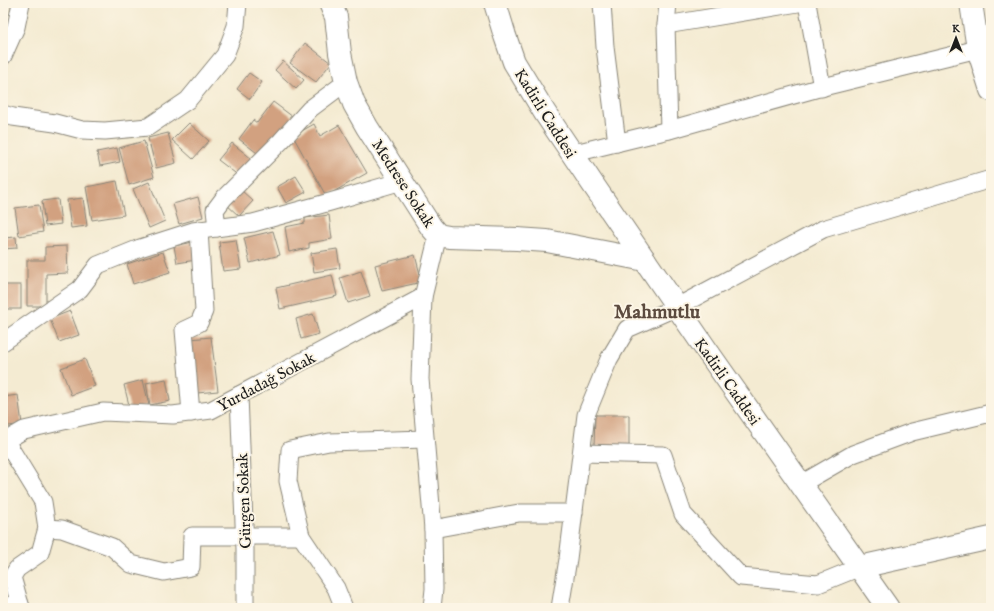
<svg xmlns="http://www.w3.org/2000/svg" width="994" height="611" viewBox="0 0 994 611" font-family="'IM FELL English',serif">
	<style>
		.building { fill: #d2a180 }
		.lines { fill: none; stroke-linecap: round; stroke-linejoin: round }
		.street-casing { stroke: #888477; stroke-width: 19 }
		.secondary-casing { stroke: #888477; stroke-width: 24 }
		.street { stroke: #fff; stroke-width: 17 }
		.secondary { stroke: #fff; stroke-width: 22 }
		.labels { text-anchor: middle; stroke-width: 4; stroke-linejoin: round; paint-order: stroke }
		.street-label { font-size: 16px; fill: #1c1c1c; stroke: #fcf5e5 }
		.district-label { font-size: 20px; font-weight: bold; fill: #5c4b3f; stroke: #fcf5e5 }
	</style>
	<rect width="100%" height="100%" fill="#fcf5e5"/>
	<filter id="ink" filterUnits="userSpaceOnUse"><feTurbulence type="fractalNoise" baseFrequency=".025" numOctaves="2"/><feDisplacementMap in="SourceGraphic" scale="8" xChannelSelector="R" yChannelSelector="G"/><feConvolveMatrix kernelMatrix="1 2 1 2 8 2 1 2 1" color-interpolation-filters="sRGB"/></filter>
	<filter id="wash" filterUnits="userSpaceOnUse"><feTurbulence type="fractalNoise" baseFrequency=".012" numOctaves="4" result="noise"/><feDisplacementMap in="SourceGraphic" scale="16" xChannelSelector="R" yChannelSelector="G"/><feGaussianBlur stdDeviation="0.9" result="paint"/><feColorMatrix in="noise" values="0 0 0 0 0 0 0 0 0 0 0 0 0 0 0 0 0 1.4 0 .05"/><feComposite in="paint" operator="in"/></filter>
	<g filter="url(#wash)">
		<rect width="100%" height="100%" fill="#f4ebd2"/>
		<g id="blocks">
			<g class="building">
				<polygon points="305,43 331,63 316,82 290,63"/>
				<polygon points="283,61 304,80 296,89 275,70"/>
				<polygon points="249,73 262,82 250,99 237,89"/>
				<polygon points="273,102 293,117 261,156 239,139 253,120 257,123"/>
				<polygon points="189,123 209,141 193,159 172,140"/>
				<polygon points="314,124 320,136 339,125 367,173 326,196 293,136"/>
				<polygon points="168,133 176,163 156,168 148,138"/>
				<polygon points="144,141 154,177 129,185 119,148"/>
				<polygon points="232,143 252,159 239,176 218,160"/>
				<polygon points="117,148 120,162 100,166 97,152"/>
				<polygon points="296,176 306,192 286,203 277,187"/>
				<polygon points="117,181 124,215 92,220 86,187"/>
				<polygon points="149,182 165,221 149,228 133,189"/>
				<polygon points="241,190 253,201 239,216 226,204"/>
				<polygon points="198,197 203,217 179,224 173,204"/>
				<polygon points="83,198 87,226 71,228 67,200"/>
				<polygon points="58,199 61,224 45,226 42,201"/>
				<polygon points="39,205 43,232 19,236 15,208"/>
				<polygon points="329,215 332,239 309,243 309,248 289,252 285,227 305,223 305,218"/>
				<polygon points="273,231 280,255 250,263 244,238"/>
				<polygon points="16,237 17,248 3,249 3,238"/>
				<polygon points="236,240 241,269 223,271 219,242"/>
				<polygon points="193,242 196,260 177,263 174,246"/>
				<polygon points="67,246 68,273 46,274 46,306 27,306 27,260 45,260 45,247"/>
				<polygon points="337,249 340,268 314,272 311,253"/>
				<polygon points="163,252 170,272 133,284 127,264"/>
				<polygon points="415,255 422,282 382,291 375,265"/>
				<polygon points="361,271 370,296 348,303 340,278"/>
				<polygon points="332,275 337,296 280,309 276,288"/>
				<rect x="3" y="285" width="18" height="24"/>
				<polygon points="70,311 79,335 59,342 50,319"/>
				<polygon points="313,314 319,334 301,339 296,319"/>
				<polygon points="211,337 218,391 197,393 190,339"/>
				<polygon points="85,359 95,386 71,395 61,368"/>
				<polygon points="166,379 170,401 150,405 146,383"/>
				<polygon points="143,380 149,405 130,409 124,385"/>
				<polygon points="18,395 22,424 3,427 3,397"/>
				<polygon points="595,415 629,415 629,447 594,446"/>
			</g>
		</g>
	</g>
	<g filter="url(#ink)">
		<use href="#blocks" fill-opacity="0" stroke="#888477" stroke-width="1"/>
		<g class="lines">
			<defs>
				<g id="street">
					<polyline points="602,3 605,47 617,143"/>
					<polyline points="668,3 666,25 669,130"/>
					<polyline points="807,3 822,88"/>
					<polyline points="666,25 798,3"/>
					<polyline points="3,56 16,27 21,3"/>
					<polyline points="3,114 13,117 55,123 82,130 105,131 148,127 188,100 225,55 236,26 238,3"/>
					<polyline points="571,152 583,151 669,130 815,89 978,49"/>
					<polyline points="217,228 215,210 224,198 281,141 310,109 346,82"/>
					<polyline points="3,342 80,289 98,265 140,248 193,231 253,223 330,202 402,181"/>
					<polyline points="239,395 245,549 245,608"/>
					<polyline points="191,413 184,330 199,323 204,311 199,230"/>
					<polyline points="3,439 10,448 43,502 47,528 40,553 17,569 12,577 21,608"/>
					<polyline points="5,441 24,430 103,412 173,415 211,410 423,297"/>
					<polyline points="582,453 663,455 683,514 741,577 818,584 860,567"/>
					<polyline points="801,484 853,454 912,432 991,413"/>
					<polyline points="47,528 62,529 112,547 131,564 164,572 191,567 192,536 301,536"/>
					<polyline points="433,529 519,513 574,513"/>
					<polyline points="3,607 20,604"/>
					<polyline points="344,608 336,588 301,536 288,481 290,450 329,442 425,439"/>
					<polyline points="432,608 434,589 433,529 420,379 423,297 438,235"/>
					<polyline points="560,608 568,559 586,415 609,359 627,329 677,307 823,229 991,179"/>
				</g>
				<g id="secondary">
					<polyline points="330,3 336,17 340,53 346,82 354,104 367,127 431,227 438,235 449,237 517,239 547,241 645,260"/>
					<polyline points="495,3 505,36 514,62 545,113 592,183 710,355 888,608"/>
					<polyline points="971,3 978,49 991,90"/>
					<polyline points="860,567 991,538"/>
				</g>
			</defs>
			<use href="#street" class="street-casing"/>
			<use href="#secondary" class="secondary-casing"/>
			<use href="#street" class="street"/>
			<use href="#secondary" class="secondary"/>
		</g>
	</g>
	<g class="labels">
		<g class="street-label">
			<text transform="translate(546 113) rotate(58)" y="6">Kadirli Caddesi</text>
			<text transform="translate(404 183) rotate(57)" y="6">Medrese Sokak</text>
			<text transform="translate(266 381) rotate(-28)" y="6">Yurdadağ Sokak</text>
			<text transform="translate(728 381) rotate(55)" y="6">Kadirli Caddesi</text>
			<text transform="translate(243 501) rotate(-92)" y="6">Gürgen Sokak</text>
		</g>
		<g class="district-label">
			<text x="657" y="318">Mahmutlu</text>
		</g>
	</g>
	<rect width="994" height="611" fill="none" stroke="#fcf5e5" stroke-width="16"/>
	<g transform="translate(956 38)" stroke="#fcf5e5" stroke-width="3" paint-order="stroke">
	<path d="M0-3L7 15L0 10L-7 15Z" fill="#1c1c1c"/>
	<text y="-6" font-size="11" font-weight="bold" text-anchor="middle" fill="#1c1c1c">K</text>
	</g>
</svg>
